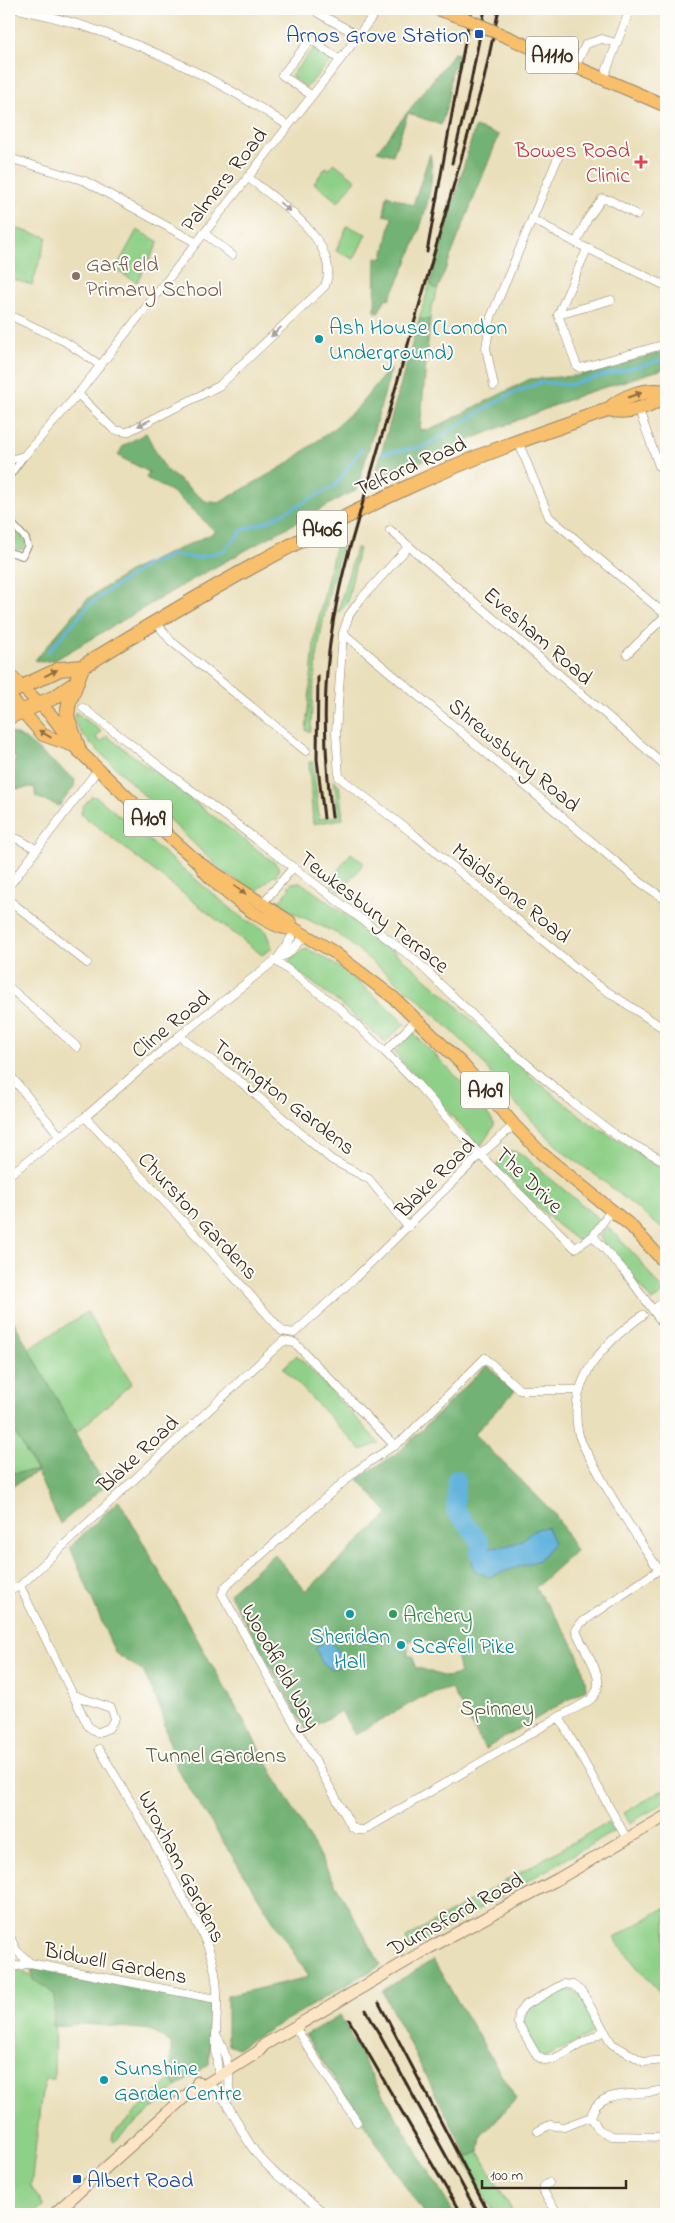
<svg xmlns="http://www.w3.org/2000/svg" width="675" height="2223" viewBox="0 0 675 2223" font-family="'Indie Flower',sans-serif">
	<style>
		.green { fill: #8fd088; stroke: #657d53 }
		.forest { fill: #73b274; stroke: #576e49; fill-rule: evenodd }
		.water { fill: #62b3dd; stroke: #4e6e7e }
		.lines { fill: none; stroke-linecap: round; stroke-linejoin: round }
		.stream { stroke: #62b3dd; stroke-width: 3 }
		.river { stroke: #62b3dd; stroke-width: 18 }
		.pedestrian-casing { stroke: #92846c; stroke-width: 8 }
		.minor-casing { stroke: #92846c; stroke-width: 9 }
		.secondary-casing { stroke: #92846c; stroke-width: 13 }
		.primary-casing { stroke: #92846c; stroke-width: 14 }
		.trunk-casing { stroke: #92846c; stroke-width: 16 }
		.pedestrian { stroke: #fff; stroke-width: 6 }
		.minor { stroke: #fff; stroke-width: 8 }
		.secondary { stroke: #fce5c4; stroke-width: 11 }
		.primary { stroke: #f8bf6c; stroke-width: 12 }
		.trunk { stroke: #f8bf6c; stroke-width: 14 }
		.rail { stroke: #3b2a1e; stroke-width: 3 }
		.primary-bridge-casing { stroke: #92846c; stroke-width: 14; stroke-linecap: butt }
		.primary-bridge { stroke: #f8bf6c; stroke-width: 12 }
		.oneway { fill: #a79f9a }
		.oneway2 { fill: #906d41 }
		.transit-dot { fill: #1a4fb4; stroke: #fdfcf7; stroke-width: 2 }
		.health-dot { fill: #e0444e; stroke: #fdfcf7; stroke-width: 2 }
		.education-dot { fill: #8d6e63; stroke: #fdfcf7; stroke-width: 2 }
		.culture-dot { fill: #0f9aa8; stroke: #fdfcf7; stroke-width: 2 }
		.leisure-dot { fill: #2e9e5b; stroke: #fdfcf7; stroke-width: 2 }
		.labels { text-anchor: middle; stroke-width: 4; stroke-linejoin: round; paint-order: stroke }
		.shield { fill: #fdfcf7; stroke: #75695f; stroke-width: 1 }
		.shield-label { font-size: 21px; font-weight: bold; fill: #3b2a1e }
		.transit-label { font-size: 22px; fill: #164399; stroke: #fdfcf7; text-anchor: end }
		.health-label { font-size: 22px; fill: #be3a42; stroke: #fdfcf7; text-anchor: end }
		.street-label { font-size: 22px; fill: #3b2a1e; stroke: #fdfcf7 }
		.education-label { font-size: 22px; fill: #785e54; stroke: #fdfcf7; text-anchor: start }
		.culture-label { font-size: 22px; fill: #0d838f; stroke: #fdfcf7; text-anchor: start }
		.leisure-label { font-size: 22px; fill: #27864d; stroke: #fdfcf7; text-anchor: start }
		.park-label { font-size: 22px; fill: #545c3e; stroke: #fdfcf7 }
	</style>
	<rect width="100%" height="100%" fill="#fdfcf7"/>
	<filter id="ink" filterUnits="userSpaceOnUse"><feTurbulence type="fractalNoise" baseFrequency=".02" numOctaves="2"/><feDisplacementMap in="SourceGraphic" scale="10" xChannelSelector="R" yChannelSelector="G"/><feConvolveMatrix kernelMatrix="1 2 1 2 8 2 1 2 1" color-interpolation-filters="sRGB"/></filter>
	<filter id="wash" filterUnits="userSpaceOnUse"><feTurbulence type="fractalNoise" baseFrequency=".0096" numOctaves="4" result="noise"/><feDisplacementMap in="SourceGraphic" scale="20" xChannelSelector="R" yChannelSelector="G"/><feGaussianBlur stdDeviation="1.12" result="paint"/><feColorMatrix in="noise" values="0 0 0 0 0 0 0 0 0 0 0 0 0 0 0 0 0 1.4 0 .05"/><feComposite in="paint" operator="in"/></filter>
	<g filter="url(#wash)">
		<rect width="100%" height="100%" fill="#eadfbb"/>
		<g class="green">
			<polygon points="314,48 331,60 306,88 291,76"/>
			<polygon points="334,163 356,180 338,202 314,183 326,167 329,170"/>
			<polygon points="347,226 366,234 354,259 336,251"/>
			<polygon points="14,228 47,237 32,285 9,278 9,246"/>
			<polygon points="137,230 159,242 137,282 115,270"/>
			<polygon points="430,283 434,288 438,288 431,309 430,320 419,319"/>
			<polygon points="9,524 27,543 23,549 9,550"/>
			<path d="M342,545C325,603 312,665 311,731H306L315,634L335,548Z"/>
			<polygon points="356,548 359,548 347,604 337,614"/>
			<polygon points="75,712 101,731 96,738 101,742 107,736 275,863 279,868 276,876 274,875 256,892 221,870 83,736 75,723"/>
			<polygon points="309,762 313,762 319,819 338,816 334,780 339,785 343,819 313,824"/>
			<polygon points="92,796 98,798 241,917 265,930 272,948 262,955 81,814 83,806"/>
			<polygon points="351,853 364,863 340,893 329,882"/>
			<polygon points="300,882 377,937 444,994 533,1078 591,1124 666,1170 666,1232 601,1179 563,1152 514,1102 473,1051 417,998 338,934 279,906 279,901 290,889 288,886 292,883"/>
			<path d="M306,949C335,958 383,1003 405,1024L385,1042L338,1002L288,964L293,955Z"/>
			<polygon points="413,1033 464,1084 492,1120 494,1126 480,1147 394,1053"/>
			<polygon points="512,1151 520,1153 600,1220 578,1241 555,1223 496,1165 505,1154"/>
			<polygon points="607,1226 637,1257 664,1293 652,1301 599,1237"/>
			<polygon points="87,1312 132,1383 76,1433 29,1349"/>
			<polygon points="297,1355 379,1443 361,1450 283,1368"/>
			<polygon points="9,1422 37,1472 9,1473"/>
			<polygon points="666,1788 666,1802 630,1823 624,1813"/>
			<polygon points="608,1822 613,1832 409,1949 406,1938"/>
			<polygon points="666,1907 666,1999 636,1966 614,1938"/>
			<path d="M9,1968C22,1968 46,1986 55,1996L54,2079H46L41,2098L31,2187L44,2206L34,2214H9Z"/>
			<polygon points="562,1987 580,1994 600,2030 545,2057 538,2053 521,2021 525,2009"/>
			<polygon points="171,2079 177,2087 114,2142 112,2139 113,2134"/>
			<polygon points="479,2152 514,2214 494,2214 464,2159"/>
		</g>
		<g class="forest">
			<polygon points="454,53 459,54 457,69 452,68 448,102 441,125 408,113 393,155 377,151"/>
			<polygon points="475,127 499,135 438,288 434,288 430,283"/>
			<path d="M430,154C440,190 407,267 389,299L386,298L378,313L375,312L376,257L383,258L392,217L384,215L387,195L413,205Z"/>
			<polygon points="419,319 430,320 420,430 432,429 530,379 576,376 666,351 666,368 583,394 481,435 379,480 374,479"/>
			<polygon points="390,368 388,381 357,489 188,582 55,660 42,662 35,660 87,599 132,570 216,532 174,493 146,478 149,472 118,456 123,446 146,433 165,469 205,501 219,503 287,464 333,429 357,408"/>
			<path d="M12,733L25,739L75,780L74,787L59,806L36,797L34,787L17,789C8,776 7,771 16,759L9,751V734Z"/>
			<polygon points="9,1313 105,1486 60,1524 37,1472 9,1488 9,1473 37,1471 9,1422"/>
			<path d="M487,1365L515,1391L474,1434L555,1514L576,1551L535,1588C556,1617 584,1651 586,1689L485,1749L451,1688L420,1698L355,1735L341,1711L306,1730L229,1593L274,1554L306,1591L389,1514L358,1479L400,1451ZM419,1639L455,1649L460,1674L446,1677L415,1667L413,1656H408V1641Z"/>
			<polygon points="119,1500 381,1965 238,2048 228,2044 227,2039 227,1996 309,1977 177,1769 159,1705 143,1671 115,1653 70,1547"/>
			<polygon points="433,1960 516,2099 481,2136 479,2152 468,2157 382,1991"/>
			<polygon points="30,1963 206,2001 211,2004 209,2064 177,2087 171,2079 171,2044 151,2030 87,2024 53,2026 55,1996 46,1987 33,1980"/>
			<polygon points="340,2015 371,2075 454,2214 424,2214 305,2035"/>
		</g>
		<g class="water">
			<path d="M547,1527L554,1543L539,1560L488,1577L474,1570L472,1559C490,1542 502,1550 520,1541C532,1534 530,1529 547,1527Z"/>
			<polygon points="328,1639 344,1657 339,1666 331,1669 322,1663 316,1648"/>
		</g>
		<g class="lines">
			<g class="stream">
				<polyline points="382,453 423,447 505,397 541,382 568,385 666,359"/>
				<polyline points="48,652 90,604 148,564 173,555 196,558 223,551 243,530 270,520 335,486 361,449"/>
			</g>
			<polyline class="river" points="456,1479 455,1510 479,1540 481,1545 478,1553"/>
		</g>
	</g>
	<g filter="url(#ink)">
		<g class="lines">
			<defs>
				<g id="pedestrian">
					<polyline points="9,477 24,456"/>
					<polyline points="9,520 26,539 28,546 22,556 9,552"/>
				</g>
				<g id="minor">
					<path d="M18,9C116,29 204,70 287,125"/>
					<polyline points="318,13 359,36"/>
					<polyline points="576,65 586,44 602,39 616,43"/>
					<polyline points="604,77 630,9"/>
					<polyline points="311,95 282,75 311,39 340,60"/>
					<polyline points="9,158 85,181 195,242"/>
					<polyline points="532,219 576,243 666,286"/>
					<polyline points="204,233 232,255"/>
					<polyline points="576,243 588,218 602,199 610,200 637,215"/>
					<polyline points="587,249 558,315 577,366 580,368 666,344"/>
					<polyline points="9,315 64,341 100,365"/>
					<polyline points="558,315 611,300"/>
					<polyline points="494,386 486,348 491,317 559,155"/>
					<path d="M78,394L114,430L127,432L219,386L325,286C343,243 276,199 247,177"/>
					<polyline points="638,408 659,466 666,473"/>
					<polyline points="518,441 549,517 666,615"/>
					<polyline points="9,460 24,456 78,394 340,60 378,9"/>
					<polyline points="390,530 666,766"/>
					<polyline points="409,546 360,600 349,615 343,633 336,732 339,777 416,836 593,982 666,1030"/>
					<polyline points="155,621 171,641 306,751"/>
					<polyline points="343,633 640,882 666,900"/>
					<polyline points="627,654 666,615"/>
					<polyline points="83,708 414,959 502,1043 573,1103 617,1136 666,1162"/>
					<polyline points="9,838 18,839 36,849"/>
					<polyline points="9,886 99,768"/>
					<polyline points="9,900 87,963"/>
					<polyline points="261,905 292,869"/>
					<polyline points="278,958 296,930"/>
					<polyline points="275,960 339,1008 385,1052 417,1084 480,1155 575,1248 593,1236 612,1209"/>
					<polyline points="9,987 77,1047"/>
					<polyline points="179,1036 242,1083 332,1160 369,1179 408,1227"/>
					<polyline points="385,1052 417,1019"/>
					<polyline points="10,1075 60,1136"/>
					<polyline points="85,1117 211,1251 282,1331 294,1333 355,1278 480,1155 514,1125"/>
					<polyline points="9,1175 85,1117 179,1036 278,958 288,954 306,935"/>
					<polyline points="593,1236 625,1272 666,1328"/>
					<polyline points="653,1310 666,1300"/>
					<path d="M643,1315C604,1343 568,1379 578,1431C580,1445 592,1460 598,1472C616,1507 638,1538 659,1570"/>
					<polyline points="580,1390 520,1390 485,1358 405,1438 356,1471 225,1587 222,1594 352,1827 357,1830 364,1830 559,1717 627,1839"/>
					<polyline points="20,1586 88,1726 97,1733 109,1728 115,1718 111,1708 73,1695"/>
					<polyline points="9,1591 20,1586 283,1341 295,1343 395,1446"/>
					<path d="M559,1717C569,1711 582,1706 591,1699C612,1680 581,1649 576,1630L581,1623L666,1565"/>
					<path d="M99,1749C128,1796 155,1843 180,1892C193,1917 209,1941 214,1968C222,2004 211,2040 219,2075"/>
					<polyline points="9,1934 16,1950 30,1963"/>
					<polyline points="9,1968 30,1963 216,1999"/>
					<polyline points="295,2027 357,2122"/>
					<polyline points="604,2031 554,2059 544,2060 537,2056 518,2023 519,2013 524,2006 563,1984 573,1985 582,1992 612,2044 644,2062 666,2060"/>
					<path d="M217,2036C226,2050 234,2085 226,2100"/>
					<path d="M207,2083C230,2097 239,2133 257,2154C276,2178 303,2195 326,2214"/>
					<path d="M666,2089C643,2098 598,2085 591,2117L599,2130L612,2136L666,2137"/>
					<polyline points="538,2131 550,2125 564,2127 591,2117"/>
					<polyline points="549,2183 544,2186 543,2191 558,2214"/>
				</g>
				<g id="secondary">
					<polyline points="196,2087 202,2087 258,2052 264,2045 429,1948 558,1879 666,1816"/>
					<polyline points="54,2214 196,2087 198,2082"/>
				</g>
				<g id="primary">
					<polyline points="437,9 466,19"/>
					<polyline points="500,34 666,106"/>
					<polyline points="9,674 52,716 74,746 153,822 199,863 289,921 293,928 332,951 394,998 463,1065 514,1125 541,1153 631,1226 666,1264"/>
					<polyline points="9,696 43,735 74,746"/>
					<path d="M201,866C210,883 276,935 293,928"/>
				</g>
				<g id="trunk">
					<path d="M608,410C627,415 653,408 666,393"/>
					<path d="M9,693L60,669L82,667C188,601 297,538 410,486C474,456 541,433 608,410C623,396 646,388 666,392"/>
					<polyline points="9,717 55,697 77,682"/>
					<polyline points="79,750 67,716 69,703 82,667"/>
				</g>
			</defs>
			<use href="#pedestrian" class="pedestrian-casing"/>
			<use href="#minor" class="minor-casing"/>
			<use href="#secondary" class="secondary-casing"/>
			<use href="#primary" class="primary-casing"/>
			<use href="#trunk" class="trunk-casing"/>
			<use href="#pedestrian" class="pedestrian"/>
			<use href="#minor" class="minor"/>
			<use href="#secondary" class="secondary"/>
			<use href="#primary" class="primary"/>
			<use href="#trunk" class="trunk"/>
			<g class="rail">
				<polyline points="452,163 467,102 485,9"/>
				<polyline points="427,252 471,9"/>
				<polyline points="318,676 317,759 324,818"/>
				<path d="M332,817C320,722 323,647 348,554L484,79L499,9"/>
				<polyline points="379,2003 489,2214"/>
				<polyline points="366,2010 478,2214"/>
				<polyline points="349,2020 461,2214"/>
			</g>
			<defs>
				<polyline id="primary-bridge" points="466,19 500,34"/>
			</defs>
			<use href="#primary-bridge" class="primary-bridge-casing"/>
			<use href="#primary-bridge" class="primary-bridge"/>
		</g>
		<defs><path id="oneway-solid" d="M-6-.8H1V-3.2L6.5 0L1 3.2V.8H-6Z" transform="scale(1.25)"/></defs>
		<g class="oneway">
			<use href="#oneway-solid" transform="translate(285 207) rotate(40)"/>
			<use href="#oneway-solid" transform="translate(276 332) rotate(137)"/>
			<use href="#oneway-solid" transform="translate(144 423) rotate(154)"/>
		</g>
		<g class="oneway2">
			<use href="#oneway-solid" transform="translate(635 395) rotate(-19)"/>
			<use href="#oneway-solid" transform="translate(51 673) rotate(-27)"/>
			<use href="#oneway-solid" transform="translate(45 734) rotate(-149)"/>
			<use href="#oneway-solid" transform="translate(240 890) rotate(35)"/>
		</g>
	</g>
	<g class="transit-dot">
		<rect x="474" y="29" width="10" height="10" rx="2.5"/>
		<rect x="72" y="2174" width="10" height="10" rx="2.5"/>
	</g>
	<path class="health-dot" d="M638.5 154.5h5v5h5v5h-5v5h-5v-5h-5v-5h5z"/>
	<circle class="education-dot" cx="76" cy="276" r="5"/>
	<g class="culture-dot">
		<circle cx="319" cy="339" r="5"/>
		<circle cx="350" cy="1614" r="5"/>
		<circle cx="401" cy="1645" r="5"/>
		<circle cx="104" cy="2080" r="5"/>
	</g>
	<circle class="leisure-dot" cx="393" cy="1614" r="5"/>
	<g class="labels">
		<g class="shield">
			<rect x="526" y="36.5" width="52" height="37" rx="4"/>
			<rect x="297" y="510.5" width="50" height="37" rx="4"/>
			<rect x="124" y="799.5" width="48" height="37" rx="4"/>
			<rect x="461" y="1071.5" width="48" height="37" rx="4"/>
		</g>
		<g class="shield-label">
			<text x="552" y="62">A1110</text>
			<text x="322" y="536">A406</text>
			<text x="148" y="825">A109</text>
			<text x="485" y="1097">A109</text>
		</g>
		<g class="transit-label">
			<text x="469" y="42">Arnos Grove Station</text>
			<text x="87" y="2187" text-anchor="start">Albert Road</text>
		</g>
		<g class="health-label">
			<text x="630" y="157">Bowes Road<tspan x="630" dy="25">Clinic</tspan></text>
		</g>
		<g class="street-label">
			<text transform="translate(223 179) rotate(-52)" y="8">Palmers Road</text>
			<text transform="translate(410 465) rotate(-24)" y="8">Telford Road</text>
			<text transform="translate(539 635) rotate(41)" y="8">Evesham Road</text>
			<text transform="translate(515 754) rotate(40)" y="8">Shrewsbury Road</text>
			<text transform="translate(512 892) rotate(39)" y="8">Maidstone Road</text>
			<text transform="translate(375 911) rotate(38)" y="8">Tewkesbury Terrace</text>
			<text transform="translate(170 1023) rotate(-39)" y="8">Cline Road</text>
			<text transform="translate(285 1096) rotate(38)" y="8">Torrington Gardens</text>
			<text transform="translate(434 1177) rotate(-45)" y="8">Blake Road</text>
			<text transform="translate(530 1179) rotate(44)" y="8">The Drive</text>
			<text transform="translate(199 1215) rotate(47)" y="8">Churston Gardens</text>
			<text transform="translate(137 1453) rotate(-43)" y="8">Blake Road</text>
			<text transform="translate(282 1666) rotate(61)" y="8">Woodfield Way</text>
			<text transform="translate(183 1866) rotate(63)" y="8">Wroxham Gardens</text>
			<text transform="translate(455 1913) rotate(-29)" y="8">Durnsford Road</text>
			<text transform="translate(116 1962) rotate(11)" y="8">Bidwell Gardens</text>
		</g>
		<g class="education-label">
			<text x="86" y="271">Garfield<tspan x="86" dy="25">Primary School</tspan></text>
		</g>
		<g class="culture-label">
			<text x="329" y="334">Ash House (London<tspan x="329" dy="25">Underground)</tspan></text>
			<text x="350" y="1643" text-anchor="middle">Sheridan<tspan x="350" dy="25">Hall</tspan></text>
			<text x="411" y="1653">Scafell Pike</text>
			<text x="114" y="2075">Sunshine<tspan x="114" dy="25">Garden Centre</tspan></text>
		</g>
		<g class="leisure-label">
			<text x="403" y="1622">Archery</text>
		</g>
		<g class="park-label">
			<text x="497" y="1715">Spinney</text>
			<text x="216" y="1762">Tunnel Gardens</text>
		</g>
	</g>
	<rect width="675" height="2223" fill="none" stroke="#fdfcf7" stroke-width="30"/>
	<path d="M482 2180v8h144v-8" fill="none" stroke="#3b2a1e" stroke-width="2.5"/>
	<text x="490" y="2180" font-size="15" fill="#3b2a1e" stroke="#fdfcf7" stroke-width="4" paint-order="stroke">100 m</text>
</svg>
